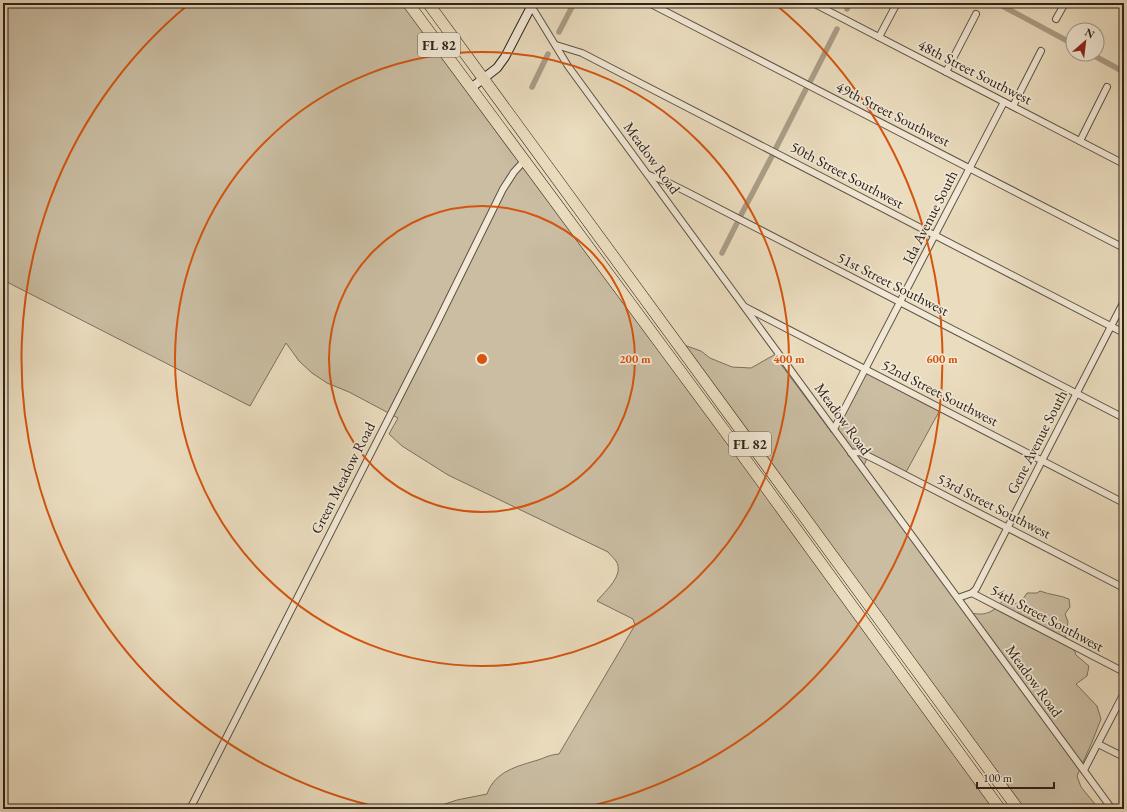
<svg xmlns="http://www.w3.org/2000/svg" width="1127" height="812" viewBox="0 0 1127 812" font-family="'EB Garamond',serif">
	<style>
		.green { fill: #cabda2; stroke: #7c705e }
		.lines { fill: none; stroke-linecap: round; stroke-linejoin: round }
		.canal { stroke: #aa9d87; stroke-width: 5.5 }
		.street-casing { stroke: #5d5144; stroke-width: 8 }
		.secondary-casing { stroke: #2e231b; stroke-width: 10 }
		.highway-casing { stroke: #2e231b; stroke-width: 12 }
		.street { stroke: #f1e8d5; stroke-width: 6 }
		.secondary { stroke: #f1e8d5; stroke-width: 8 }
		.highway { stroke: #eadcbe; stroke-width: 11 }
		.ring { fill: none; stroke: #d5540e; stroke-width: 2 }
		.labels { text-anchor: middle; stroke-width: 3.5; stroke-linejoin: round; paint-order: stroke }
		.shield { fill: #f1e8d5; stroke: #685e53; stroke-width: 1 }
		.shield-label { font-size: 14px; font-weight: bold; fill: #2e231b }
		.street-label { font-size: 15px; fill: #2e231b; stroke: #f1e8d5 }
		.centre { fill: #d5540e; stroke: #f1e8d5; stroke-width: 2 }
		.ring-label { font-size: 12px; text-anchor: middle; font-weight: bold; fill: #d5540e; stroke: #f1e8d5; stroke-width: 3.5; stroke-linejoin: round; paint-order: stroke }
	</style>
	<rect width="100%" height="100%" fill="#eadcbe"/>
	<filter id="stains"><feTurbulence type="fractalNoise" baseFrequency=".005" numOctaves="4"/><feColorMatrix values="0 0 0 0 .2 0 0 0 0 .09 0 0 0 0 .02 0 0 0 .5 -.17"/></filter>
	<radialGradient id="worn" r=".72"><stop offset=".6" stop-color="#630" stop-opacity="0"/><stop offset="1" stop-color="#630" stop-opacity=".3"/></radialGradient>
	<g class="green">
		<path d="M3,3H404L996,809H430L457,800L487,794C495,771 518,766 538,760C547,757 549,755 559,754L635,625L633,619L597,601C605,591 625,575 616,561C614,558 610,555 608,552L448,475L402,446L389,434L398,418L349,392L327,383L312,373L299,361L286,343L250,406L3,280Z"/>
		<path d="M681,344L701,351L710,358L732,367L751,368L774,355L832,433L867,370L941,408L905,474L868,456L862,470L968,612C983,617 994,613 1003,600L1015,604L1021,602L1027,593H1037L1040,591C1050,595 1060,595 1069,599L1070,607L1065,614L1068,622L1065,636L1075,652L1076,655L1089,666L1087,676L1076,684L1097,706L1101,719L1092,742L1077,776L1081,787L1099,809H1022Z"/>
	</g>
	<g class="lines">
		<g class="canal">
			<polyline points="997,3 1073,44"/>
			<polyline points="847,9 850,3"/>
			<polyline points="559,32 574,3"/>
			<polyline points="1091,54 1124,72"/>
			<polyline points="810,82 837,29"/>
			<polyline points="532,87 548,54"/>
			<polyline points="776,148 806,89"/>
			<polyline points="741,215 772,156"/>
			<polyline points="722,253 737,223"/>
		</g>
		<defs>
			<g id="street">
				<polyline points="649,3 1124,248"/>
				<polyline points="813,3 1124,164"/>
				<polyline points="530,4 568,66 1112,809"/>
				<polyline points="1056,19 1065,3"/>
				<polyline points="879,37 897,3"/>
				<polyline points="556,45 582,53 1124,333"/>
				<polyline points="946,72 976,14"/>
				<polyline points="1013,106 1041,51"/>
				<polyline points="1080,141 1107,87"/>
				<polyline points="649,175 667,182 687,192 1124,418"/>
				<polyline points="745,307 1124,503"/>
				<polyline points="834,429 1004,102"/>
				<polyline points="851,453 860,452 882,463 1124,588"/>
				<polyline points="972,593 976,589 1124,301"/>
				<polyline points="958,598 972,593 1124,672"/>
				<polyline points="1098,744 1124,757"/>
				<polyline points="1084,770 1124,693"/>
				<polyline points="190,809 434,329 503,189 514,172 524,161"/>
			</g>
			<polyline id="secondary" points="471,88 497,68 505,57 533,3"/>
			<g id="highway">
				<polyline points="408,3 724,430 1000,809"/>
				<polyline points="428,3 1018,809"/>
			</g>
		</defs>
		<use href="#street" class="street-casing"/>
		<use href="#secondary" class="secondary-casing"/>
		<use href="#highway" class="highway-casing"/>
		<use href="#street" class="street"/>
		<use href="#secondary" class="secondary"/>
		<use href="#highway" class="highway"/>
	</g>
	<g class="ring">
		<circle cx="482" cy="359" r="153"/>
		<circle cx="482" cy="359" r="307"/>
		<path d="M386 809A460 460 0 0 1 189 4M775 4A460 460 0 0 1 578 809"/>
	</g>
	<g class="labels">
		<g class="shield">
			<rect x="418" y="33" width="42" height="24" rx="3"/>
			<rect x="729" y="432" width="42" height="24" rx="3"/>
		</g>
		<g class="shield-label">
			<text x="439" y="50">FL 82</text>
			<text x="750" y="449">FL 82</text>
		</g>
		<g class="street-label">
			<text transform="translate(975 72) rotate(27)" y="5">48th Street Southwest</text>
			<text transform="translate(893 114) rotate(27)" y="5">49th Street Southwest</text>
			<text transform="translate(652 158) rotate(54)" y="5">Meadow Road</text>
			<text transform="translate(847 175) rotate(28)" y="5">50th Street Southwest</text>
			<text transform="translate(930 217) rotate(-63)" y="5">Ida Avenue South</text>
			<text transform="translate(893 284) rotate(27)" y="5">51st Street Southwest</text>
			<text transform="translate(940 393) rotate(27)" y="5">52nd Street Southwest</text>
			<text transform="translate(843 419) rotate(54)" y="5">Meadow Road</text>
			<text transform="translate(1037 442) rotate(-63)" y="5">Gene Avenue South</text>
			<text transform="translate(343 478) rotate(-63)" y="5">Green Meadow Road</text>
			<text transform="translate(994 506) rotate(27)" y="5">53rd Street Southwest</text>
			<text transform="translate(1047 618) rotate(28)" y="5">54th Street Southwest</text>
			<text transform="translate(1034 681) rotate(54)" y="5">Meadow Road</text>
		</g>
	</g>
	<circle cx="482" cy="359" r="6" class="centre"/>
	<g class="ring-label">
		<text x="635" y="363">200 m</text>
		<text x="789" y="363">400 m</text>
		<text x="942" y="363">600 m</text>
	</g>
	<rect width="1127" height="812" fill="none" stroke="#eadcbe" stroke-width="16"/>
	<rect x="4" y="4" width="1119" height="804" fill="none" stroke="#2e231b" stroke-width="2"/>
	<rect x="8" y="8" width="1111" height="796" fill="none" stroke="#2e231b"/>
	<g transform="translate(1085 42) rotate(28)"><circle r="19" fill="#f1e8d5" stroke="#a3998b"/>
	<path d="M0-3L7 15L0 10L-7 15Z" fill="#8f2418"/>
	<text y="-6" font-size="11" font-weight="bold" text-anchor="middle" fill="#2e231b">N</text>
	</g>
	<path d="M977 782v6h77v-6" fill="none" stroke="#2e231b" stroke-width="2"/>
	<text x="983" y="782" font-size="12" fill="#2e231b" stroke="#f1e8d5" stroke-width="3" paint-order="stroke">100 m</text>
	<rect width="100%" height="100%" filter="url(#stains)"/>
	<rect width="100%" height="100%" fill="url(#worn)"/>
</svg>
